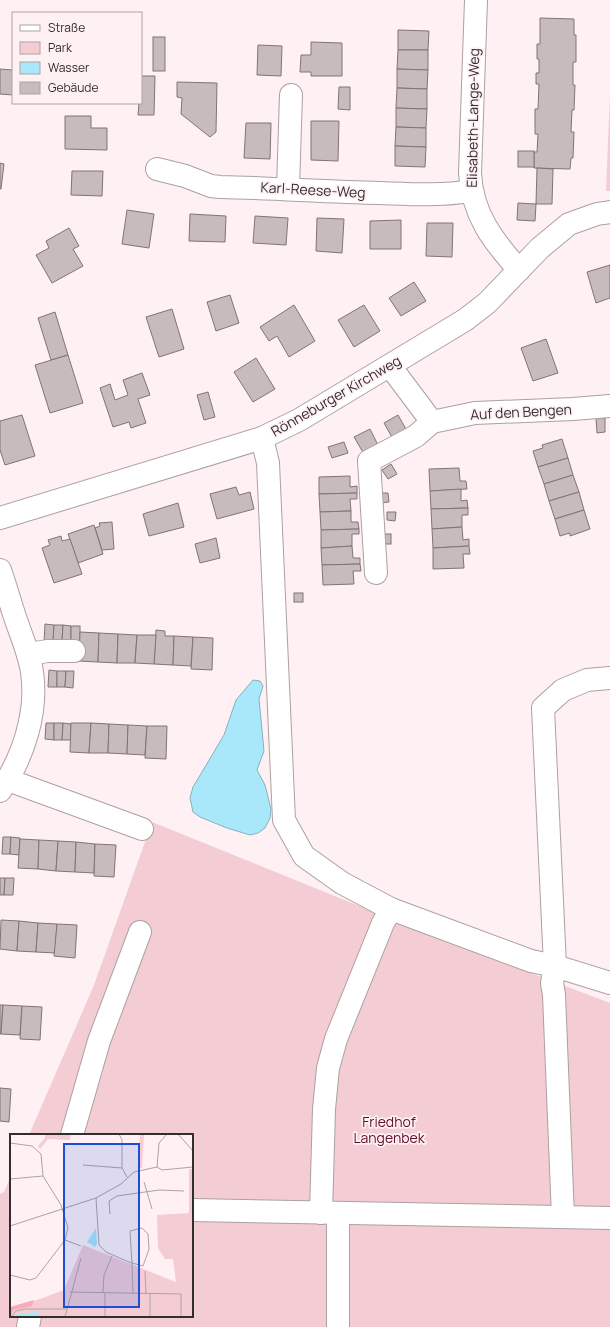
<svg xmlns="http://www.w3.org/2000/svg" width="610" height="1327" viewBox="0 0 610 1327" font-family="Manrope,sans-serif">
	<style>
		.green { fill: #f4cdd4 }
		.water { fill: #a9e8fa; stroke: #85b0bd }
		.building { fill: #c8bbbd; stroke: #807476 }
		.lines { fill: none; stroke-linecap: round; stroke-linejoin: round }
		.minor-casing { stroke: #aca0a1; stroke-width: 24 }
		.minor { stroke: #fff; stroke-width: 22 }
		.labels { text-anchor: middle; stroke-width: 3.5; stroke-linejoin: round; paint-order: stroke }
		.street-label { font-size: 14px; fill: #322d2e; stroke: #fff1f3 }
		.park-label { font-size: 14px; fill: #600d2a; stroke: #fff1f3 }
		.inset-road { fill: none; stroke: #ada3a4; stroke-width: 1 }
		.view { fill: #1d4ed8; fill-opacity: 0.15; stroke: #1d4ed8; stroke-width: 2 }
		.inset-edge { fill: none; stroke: #322d2e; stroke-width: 2 }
	</style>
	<rect width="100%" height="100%" fill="#fff1f3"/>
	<g class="green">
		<polygon points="610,93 610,191 606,191"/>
		<polygon points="152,822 431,935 610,1003 610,1327 0,1327 0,1194 4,1192 11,1176 11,1316 192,1316 192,1135 29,1135 94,985"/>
	</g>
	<polygon class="water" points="253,680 260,681 263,686 259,699 264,751 257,770 265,785 271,809 270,818 265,828 258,833 250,835 227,828 200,817 193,812 190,798 193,787 224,735 236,700"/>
	<g class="building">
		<polygon points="540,18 574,19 574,35 576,35 576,62 573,62 573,85 575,85 574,110 572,110 571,132 574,132 573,158 571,158 570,169 534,168 534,152 537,152 538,134 535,134 535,109 538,109 539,84 536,84 536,73 539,73 539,59 537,59 537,44 540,44"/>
		<polygon points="398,30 429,31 428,50 398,50"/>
		<rect x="153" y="37" width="12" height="34"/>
		<polygon points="311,42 342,43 342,76 311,76 311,72 300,72 301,55 311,55"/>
		<polygon points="258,45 282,46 281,76 257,75"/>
		<polygon points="398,50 428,50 428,70 397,69"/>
		<polygon points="0,69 13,70 13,95 0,94"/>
		<polygon points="397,69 428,70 427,89 397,88"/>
		<polygon points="141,76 155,76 154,115 138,115 139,103 131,103 141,103"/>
		<polygon points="177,82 217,83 216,132 210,137 181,114 182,98 177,97"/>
		<polygon points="339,87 350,87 350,110 338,109"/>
		<polygon points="397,88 427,89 427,109 396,108"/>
		<polygon points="396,108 427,109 426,128 396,127"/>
		<polygon points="65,116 91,116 91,128 107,128 107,150 65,149"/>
		<polygon points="311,121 339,121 338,161 311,160"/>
		<polygon points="246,123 271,123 270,159 244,158"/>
		<polygon points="396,127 426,128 426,147 395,146"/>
		<polygon points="395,146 426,147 425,167 395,166"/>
		<rect x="518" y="151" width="16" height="16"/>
		<polygon points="0,163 4,164 1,189 0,189"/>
		<polygon points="537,168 553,169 552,204 536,204"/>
		<polygon points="72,171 103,171 102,196 71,195"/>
		<polygon points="518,203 536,204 535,221 517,220"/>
		<polygon points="127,210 154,214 149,248 122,244"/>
		<polygon points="190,214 226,216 225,242 189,241"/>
		<polygon points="255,216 288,218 286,245 253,243"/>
		<polygon points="317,218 344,219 342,253 316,251"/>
		<polygon points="401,220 401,249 370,249 370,221"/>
		<polygon points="427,223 453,223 452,257 426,256"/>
		<polygon points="69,228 79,246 73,249 83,266 52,283 36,255 49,248 46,241"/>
		<polygon points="610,265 610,298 596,303 587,272"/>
		<polygon points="414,282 426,301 401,316 389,298"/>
		<polygon points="230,295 239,323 216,331 207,302"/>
		<polygon points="294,305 315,341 289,357 277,336 269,341 260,327"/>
		<polygon points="364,305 380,331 354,347 338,320"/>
		<polygon points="172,309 184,349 159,357 146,317"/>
		<polygon points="55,312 68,355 51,360 38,318"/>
		<polygon points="546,339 558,373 533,381 521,348"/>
		<polygon points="68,355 83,403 50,413 35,365"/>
		<polygon points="256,358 275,389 253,402 234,372"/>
		<polygon points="142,373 150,395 138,399 146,423 131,428 129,422 113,427 100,388 110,384 115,400 128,395 123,380"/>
		<polygon points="208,392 215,417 204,420 197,395"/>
		<polygon points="22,415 35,456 5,465 0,450 0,421"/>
		<polygon points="398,415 407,431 393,439 384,423"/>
		<polygon points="596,418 605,418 605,432 597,433"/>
		<polygon points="370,429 379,447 364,454 354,437"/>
		<polygon points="562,439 568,458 538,467 533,451 543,448 542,445"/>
		<polygon points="344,442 348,453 332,458 328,447"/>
		<polygon points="568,458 573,475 544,484 538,467"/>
		<polygon points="391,464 397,474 388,479 382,470"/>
		<polygon points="459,468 460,481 466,481 467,489 430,491 429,469"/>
		<polygon points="573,475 579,492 549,501 544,484"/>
		<polygon points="350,476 350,487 357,486 357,493 319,494 319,477"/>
		<polygon points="236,487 239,495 250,492 254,509 217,519 210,494"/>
		<polygon points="461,489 461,501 467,500 468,508 431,509 430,491"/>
		<polygon points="579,492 584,510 555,519 549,501"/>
		<polygon points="357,493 357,499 350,499 351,511 320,512 319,494"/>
		<polygon points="379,493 388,493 389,502 380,503"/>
		<polygon points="178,503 184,527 149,536 143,514"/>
		<polygon points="468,508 468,515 462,515 462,527 432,529 431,509"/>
		<polygon points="584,510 590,529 570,536 570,533 560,536 555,519"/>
		<polygon points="351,511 351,522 358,522 359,529 321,530 320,512"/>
		<polygon points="387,512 396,512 395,521 387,520"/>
		<polygon points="112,522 114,549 102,550 95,528 100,526 99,523"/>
		<polygon points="94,525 103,554 78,563 68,534"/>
		<polygon points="462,527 463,540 469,539 469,546 433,548 432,529"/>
		<polygon points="359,529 359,534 352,534 352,546 321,548 321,530"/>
		<rect x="383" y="534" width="8" height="10"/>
		<polygon points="61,536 62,541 70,539 82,574 54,583 42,548 50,545 48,540"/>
		<polygon points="216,538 220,558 200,563 195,544"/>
		<polygon points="352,546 353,558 360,558 360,564 322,565 321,548"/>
		<polygon points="469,546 470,554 463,554 464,568 433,569 433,548"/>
		<polygon points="360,564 361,571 353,571 354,584 323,585 322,565"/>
		<rect x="294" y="593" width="9" height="9"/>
		<polygon points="45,624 54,625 53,642 44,642"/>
		<polygon points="54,625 63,625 62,642 53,642"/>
		<polygon points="63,625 71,626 71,643 62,642"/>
		<rect x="71" y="626" width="9" height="17"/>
		<polygon points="156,630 165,631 165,636 174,636 173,665 154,664"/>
		<polygon points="80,632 99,633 98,662 79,661"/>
		<polygon points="99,633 118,634 117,663 98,662"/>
		<polygon points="118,634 137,635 135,663 117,663"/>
		<polygon points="137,635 156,635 154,664 135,663"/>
		<polygon points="174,636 193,637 191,666 173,665"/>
		<polygon points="193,637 213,638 212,670 191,669"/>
		<polygon points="49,670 57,671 57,687 48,687"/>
		<polygon points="57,671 66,671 65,687 57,687"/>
		<polygon points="66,671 74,671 73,688 65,687"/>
		<polygon points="46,723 54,723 54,740 45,739"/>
		<polygon points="54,723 63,723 62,740 54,740"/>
		<polygon points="63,723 71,724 71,740 62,740"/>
		<polygon points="71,723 91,723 89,753 70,752"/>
		<polygon points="91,723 109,724 108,753 89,753"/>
		<polygon points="109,724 128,725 127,754 108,753"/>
		<polygon points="128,725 147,726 145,755 127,754"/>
		<polygon points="147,726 167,726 166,759 145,758"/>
		<polygon points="3,837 11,837 10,854 2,854"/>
		<polygon points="11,837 20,838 19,855 10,854"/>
		<polygon points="20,839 39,840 38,869 18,868"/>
		<polygon points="39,840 58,841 56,871 38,869"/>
		<polygon points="58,841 76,842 75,872 56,871"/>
		<polygon points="76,842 95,844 94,873 75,872"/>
		<polygon points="95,844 116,845 114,877 94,876"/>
		<polygon points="0,878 5,878 4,895 0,895"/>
		<polygon points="5,878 14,878 13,895 4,895"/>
		<polygon points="1,920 19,921 17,951 0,949"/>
		<polygon points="19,921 38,923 36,952 17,951"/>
		<polygon points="38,923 57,924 55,953 36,952"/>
		<polygon points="57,924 77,925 75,958 54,956"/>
		<polygon points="0,1005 3,1005 1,1034 0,1034"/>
		<polygon points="3,1005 22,1006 20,1035 1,1034"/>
		<polygon points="22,1006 42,1007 40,1040 20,1039"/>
		<polygon points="0,1088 11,1089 9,1122 0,1121"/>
	</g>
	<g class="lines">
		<defs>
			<g id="minor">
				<path d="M476,0L470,173C472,214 493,241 519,270"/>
				<path d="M157,169L185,176L211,186L220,187C274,188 326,192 380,193C410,194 441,196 471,191"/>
				<polyline points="288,188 291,95"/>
				<polyline points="390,366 432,422"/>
				<polyline points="262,438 268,463 284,820 304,856 342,883 391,909 531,961 555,966 610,983"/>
				<polyline points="0,518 262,438 299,420 465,320 487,303 540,248 569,224 597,214 610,212"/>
				<path d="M0,570C5,584 9,599 14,614C20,633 29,652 32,672C38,713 23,758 0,791"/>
				<polyline points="376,573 369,461 416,436 432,422 475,413 573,409 610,406"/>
				<polyline points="28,654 48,651 74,651"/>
				<polyline points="8,780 142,829"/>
				<polyline points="72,1135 99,1041 140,932"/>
				<polyline points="192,1210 610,1218"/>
				<polyline points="321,1213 324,1109 328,1068 336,1039 383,923 391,909"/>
				<polyline points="338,1213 338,1327"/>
				<polyline points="563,1217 554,995 552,983 555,966 543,708 563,690 587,680 610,678"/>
				<polyline points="28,1327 30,1316"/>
			</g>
		</defs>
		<use href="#minor" class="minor-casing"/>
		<use href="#minor" class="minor"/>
	</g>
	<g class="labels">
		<g class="street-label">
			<text transform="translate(473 118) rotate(-89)" y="5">Elisabeth-Lange-Weg</text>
			<text transform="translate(313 190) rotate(3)" y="5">Karl-Reese-Weg</text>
			<text transform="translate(336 396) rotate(-30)" y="5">Rönneburger Kirchweg</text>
			<text transform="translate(521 412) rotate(-3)" y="5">Auf den Bengen</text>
		</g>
		<g class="park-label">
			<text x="389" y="1127">Friedhof<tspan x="389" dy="16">Langenbek</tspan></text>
		</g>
	</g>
	<g transform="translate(10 1134)">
		<rect width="183" height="183" fill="#fff1f3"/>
		<path d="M35,0H61L60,6L38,5L30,15L28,12L35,4ZM130,0H134L132,34H128ZM179,35H183V183H0V176L54,156L73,111L166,148L163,125H155L148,114L147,81L179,79Z" fill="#f4cdd4"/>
		<path d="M24,166L22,172L3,176L0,183V173Z" fill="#f7abba"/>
		<path d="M86,94L87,110L85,113L77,108ZM27,178L29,179L27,183H5L8,180Z" fill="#a9e8fa"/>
		<path class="inset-road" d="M109,0L112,6V34L117,43M168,0L183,17M0,9L22,12L31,20L33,42L51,71L58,94L55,106L26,144L20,146L0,141M73,31L112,34M147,33L152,36L183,33M147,33L149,9L157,0M0,45L33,42M134,48L142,75M86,64L89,111L96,118L119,128L122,129L133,132L139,115L138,100L132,94L120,97L122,129L123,159M100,80L99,67L107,62L149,56L174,57M0,92L86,64L111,50L124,38L147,33M55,106L71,112M135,137L136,160M60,158L171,160V183M93,159L94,141L102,122M95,159V183M140,160V182M1,183L6,177L14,175H57M55,183L71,124"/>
		<path class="view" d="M54,10H129V173H54Z"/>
		<rect width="183" height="183" class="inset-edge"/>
	</g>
	<rect x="12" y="12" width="130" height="92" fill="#fff1f3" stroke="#ada3a4"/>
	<rect x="20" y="25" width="20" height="6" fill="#ffffff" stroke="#ada3a4"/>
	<text x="48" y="32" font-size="12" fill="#322d2e">Straße</text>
	<rect x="20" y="42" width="20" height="12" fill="#f4cdd4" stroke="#ada3a4"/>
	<text x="48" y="52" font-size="12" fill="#322d2e">Park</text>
	<rect x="20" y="62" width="20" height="12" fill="#a9e8fa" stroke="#ada3a4"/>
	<text x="48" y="72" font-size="12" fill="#322d2e">Wasser</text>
	<rect x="20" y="82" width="20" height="12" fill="#c8bbbd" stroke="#ada3a4"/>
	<text x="48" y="92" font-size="12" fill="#322d2e">Gebäude</text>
</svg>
